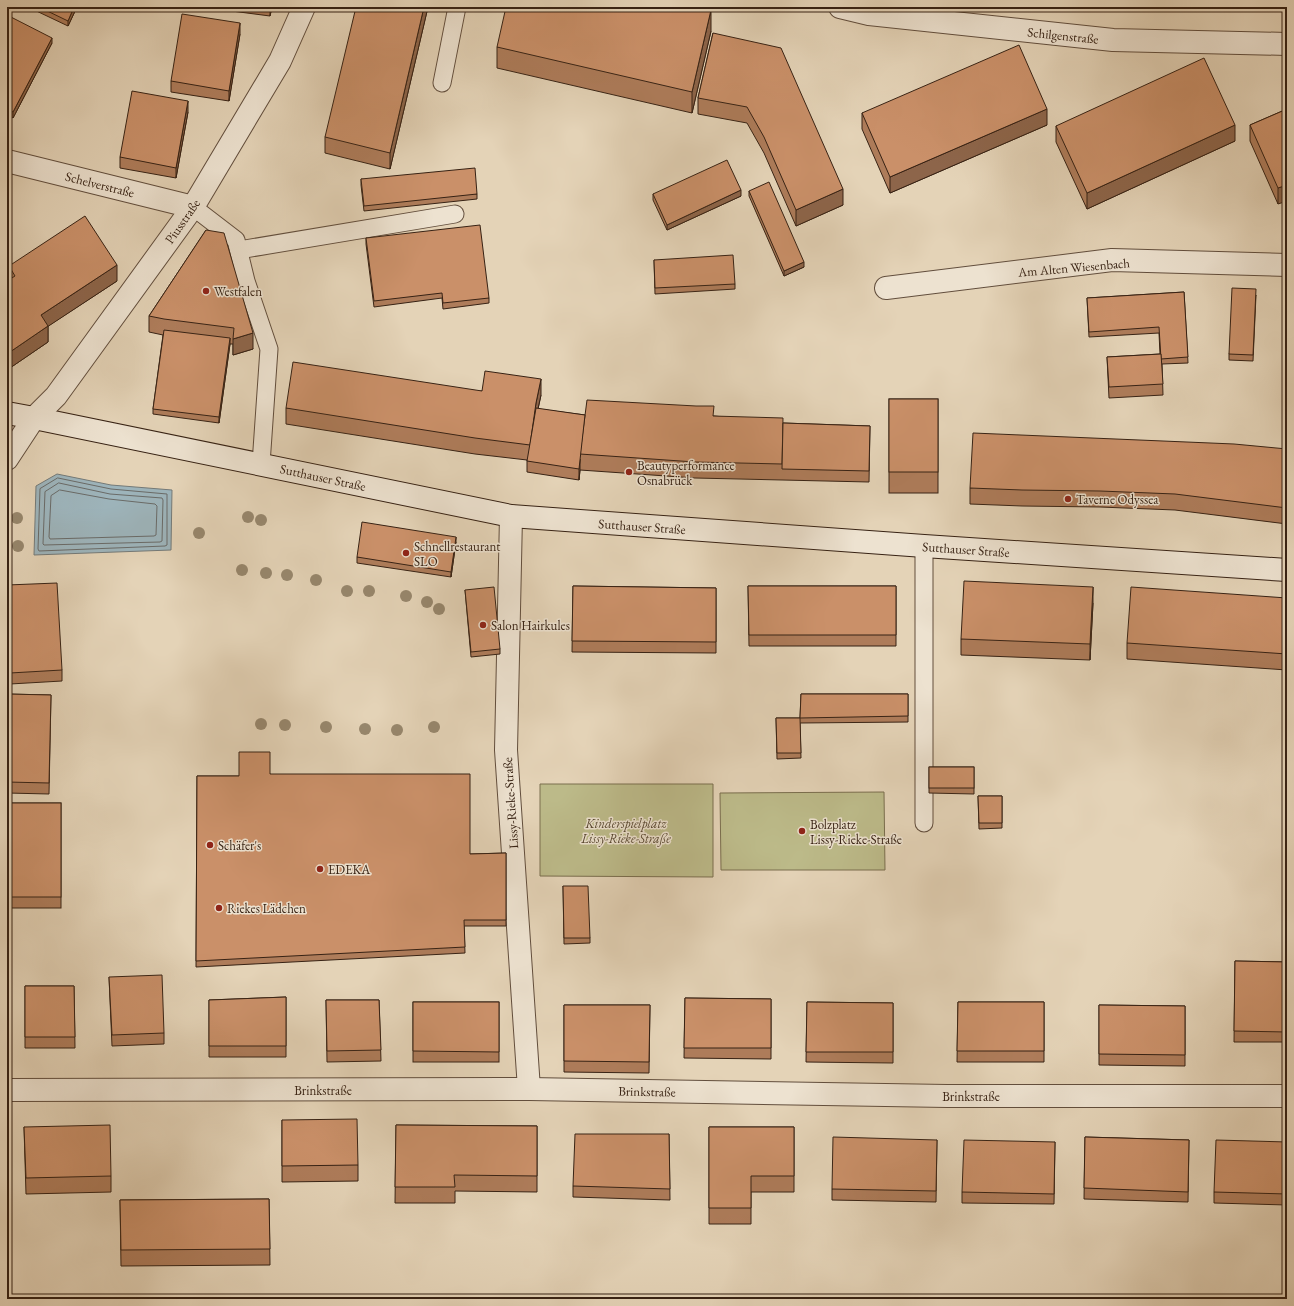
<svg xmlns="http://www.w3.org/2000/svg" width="1294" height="1306" viewBox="0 0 1294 1306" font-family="'EB Garamond',serif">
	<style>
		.green { fill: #bcba89; stroke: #7a6e4e }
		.water { fill: #9db4bb; stroke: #747a78 }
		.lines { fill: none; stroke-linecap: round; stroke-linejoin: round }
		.shore { stroke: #6a6b68; stroke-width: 1 }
		.lane-casing { stroke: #624e3d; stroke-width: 19 }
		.street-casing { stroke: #624e3d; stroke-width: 24 }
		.secondary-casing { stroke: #372214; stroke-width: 24 }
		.lane { stroke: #ede2d0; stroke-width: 17 }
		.street { stroke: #ede2d0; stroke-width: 22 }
		.secondary { stroke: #ede2d0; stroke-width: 22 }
		.tree { fill: #97876d }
		.wall { fill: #ae7c5a; stroke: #372214 }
		.shaded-wall { fill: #8d654a; stroke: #372214 }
		.building { fill: #ca9069; stroke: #372214 }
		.poi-dot { fill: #8f2418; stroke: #ede2d0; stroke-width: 1.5 }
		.labels { text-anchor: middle; stroke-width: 3; stroke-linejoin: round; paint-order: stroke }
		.street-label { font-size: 13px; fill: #372214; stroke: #ede2d0 }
		.poi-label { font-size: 13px; fill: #372214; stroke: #ede2d0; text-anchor: start }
		.park-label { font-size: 13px; font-style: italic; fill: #584831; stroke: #ede2d0 }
	</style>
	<rect width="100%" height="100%" fill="#e4d3b7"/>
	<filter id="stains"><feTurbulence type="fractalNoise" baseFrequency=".005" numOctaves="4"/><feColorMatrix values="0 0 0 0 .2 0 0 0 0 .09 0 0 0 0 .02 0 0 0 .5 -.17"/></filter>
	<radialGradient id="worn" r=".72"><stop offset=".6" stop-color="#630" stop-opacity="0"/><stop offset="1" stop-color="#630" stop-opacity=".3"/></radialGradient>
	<g class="green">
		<polygon points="540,784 713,784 713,877 540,876"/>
		<polygon points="884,792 885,870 721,870 720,793"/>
	</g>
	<polygon class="water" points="57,474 111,485 172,490 171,550 34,555 36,486"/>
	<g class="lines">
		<g class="shore">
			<polygon points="58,478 111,489 167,494 167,545 165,546 39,551 38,549 40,489"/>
			<polygon points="59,483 110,494 162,498 163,500 162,541 160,542 44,545 43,544 45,492"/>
			<polygon points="60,490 109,499 155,504 157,506 156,535 154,536 50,539 49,537 51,496"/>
		</g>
		<defs>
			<g id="lane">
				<polyline points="442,83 457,7"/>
				<polyline points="193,207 236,240 246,281 269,349 261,464"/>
				<polyline points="239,250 455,214"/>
				<polyline points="924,546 924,823"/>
			</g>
			<g id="street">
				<polyline points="840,7 869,14 1113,40 1287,44"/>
				<polyline points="7,161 193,207"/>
				<polyline points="886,288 1112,260 1287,265"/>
				<polyline points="7,459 34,418 56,396 193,207 280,61 304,7"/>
				<polyline points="511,516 506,750 529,1089"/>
				<polyline points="7,1090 529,1089 947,1096 1287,1096"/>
			</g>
			<polyline id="secondary" points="7,413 34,418 511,516 924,546 1287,570"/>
		</defs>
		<use href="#lane" class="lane-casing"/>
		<use href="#street" class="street-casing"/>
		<use href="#secondary" class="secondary-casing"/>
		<use href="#lane" class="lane"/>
		<use href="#street" class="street"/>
		<use href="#secondary" class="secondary"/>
	</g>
	<g class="tree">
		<circle cx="248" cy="517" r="6"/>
		<circle cx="17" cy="518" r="6"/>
		<circle cx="261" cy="520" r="6"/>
		<circle cx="199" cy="533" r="6"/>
		<circle cx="18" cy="546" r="6"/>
		<circle cx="242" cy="570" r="6"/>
		<circle cx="266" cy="573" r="6"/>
		<circle cx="287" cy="575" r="6"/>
		<circle cx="316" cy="580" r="6"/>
		<circle cx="347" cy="591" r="6"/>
		<circle cx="369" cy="591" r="6"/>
		<circle cx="406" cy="596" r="6"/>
		<circle cx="427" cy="602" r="6"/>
		<circle cx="439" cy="609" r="6"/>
		<circle cx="261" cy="724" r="6"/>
		<circle cx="285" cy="725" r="6"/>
		<circle cx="326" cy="727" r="6"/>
		<circle cx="434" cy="727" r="6"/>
		<circle cx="365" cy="729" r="6"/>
		<circle cx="397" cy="730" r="6"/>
	</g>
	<g class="wall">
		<polygon points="28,7 77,7 68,26"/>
		<polygon points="201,7 272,7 270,16"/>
		<polygon points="428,7 390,169 325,153 325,137"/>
		<polygon points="7,15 52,43 13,118 7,114"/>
		<polygon points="711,31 692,113 497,68 497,47"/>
		<polygon points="713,33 843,205 796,226 764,153 747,123 698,114 698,98"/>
		<polygon points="240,34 229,101 171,92 171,81"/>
		<polygon points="1287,109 1278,204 1250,141 1250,125"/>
		<polygon points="188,112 176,178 120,168 120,157"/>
		<polygon points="862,113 1047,125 890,193 862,129"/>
		<polygon points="1056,126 1235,141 1087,209 1056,142"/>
		<polygon points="361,179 477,194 477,199 364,211 361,185"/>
		<polygon points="749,191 804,267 784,276 749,196"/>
		<polygon points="653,194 741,196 667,230 653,200"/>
		<polygon points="206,230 253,349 233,355 233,344 230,344 219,423 153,414 153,409 163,335 149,332 149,316"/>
		<polygon points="366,238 489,298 489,303 443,309 442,298 374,307 366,244"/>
		<polygon points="654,260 735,284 735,289 655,294"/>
		<polygon points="9,266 117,281 48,326 48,342 7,370 7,281 9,280"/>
		<polygon points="1184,292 1188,363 1162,364 1163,395 1109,398 1107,357 1160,354 1159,333 1089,337 1087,298"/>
		<polygon points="1256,295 1253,361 1229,360 1229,354"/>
		<polygon points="482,391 541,395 538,409 585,415 714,416 783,423 870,426 869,482 695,478 580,470 579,480 527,472 527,460 475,454 286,424 286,408"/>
		<rect x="889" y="399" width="49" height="94"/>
		<polygon points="1287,449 1287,524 1175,510 1100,507 1022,506 970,504 970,488"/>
		<polygon points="456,542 451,577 357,563 357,557"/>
		<polygon points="7,585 62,670 62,681 10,684 7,633"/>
		<polygon points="573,586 716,588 716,653 572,652"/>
		<polygon points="748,586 896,586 896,646 749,646"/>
		<polygon points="465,590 500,649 500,654 471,657"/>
		<polygon points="1287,598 1287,670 1127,659 1127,643"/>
		<polygon points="1093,603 1090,660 961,655 961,639"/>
		<polygon points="7,694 51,695 49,794 7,793"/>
		<polygon points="801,694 908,694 908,722 800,723 801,758 777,759 776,718 800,718"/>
		<polygon points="929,767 974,767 974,794 929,793"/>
		<polygon points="270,774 470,854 506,853 506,926 464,926 465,953 196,967 197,776 239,776"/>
		<polygon points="978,796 1002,796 1002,828 979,829"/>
		<rect x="7" y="803" width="54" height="105"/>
		<polygon points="563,886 590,938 590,943 564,944"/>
		<polygon points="1235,961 1287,962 1287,1042 1234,1042"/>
		<polygon points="109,977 164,1033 164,1044 112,1046"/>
		<polygon points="25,986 74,986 75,1048 25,1048"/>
		<polygon points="286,997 286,1057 209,1057 209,1000"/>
		<polygon points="685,998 771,999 771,1059 684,1058"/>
		<polygon points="326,1000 379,1000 381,1061 327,1062"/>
		<rect x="413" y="1002" width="86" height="60"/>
		<polygon points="807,1002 893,1003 893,1063 806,1062"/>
		<polygon points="958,1002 1044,1002 1044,1062 957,1062"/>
		<polygon points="564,1005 650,1005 649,1073 564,1072"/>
		<polygon points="1099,1005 1185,1006 1185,1066 1099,1065"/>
		<polygon points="282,1120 358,1165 358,1181 282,1182"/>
		<polygon points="396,1125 537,1126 537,1192 455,1191 455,1203 395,1203"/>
		<polygon points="24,1127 111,1176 111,1192 26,1194"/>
		<polygon points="709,1127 794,1127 794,1192 751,1192 751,1224 709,1224"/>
		<polygon points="669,1134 670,1200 573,1197 573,1186"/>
		<polygon points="1085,1137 1189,1140 1188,1202 1084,1199"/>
		<polygon points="937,1140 936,1202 832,1200 832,1189"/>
		<polygon points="1055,1142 1054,1204 962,1203 962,1192"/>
		<polygon points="1287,1142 1287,1205 1214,1203 1214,1192"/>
		<polygon points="269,1199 270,1265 121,1266 120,1200"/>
	</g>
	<g class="shaded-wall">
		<polygon points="74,7 77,7 68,26 68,21"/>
		<polygon points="270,7 272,7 270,16"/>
		<polygon points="424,7 428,7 390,169 390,153"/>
		<polygon points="711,10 711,31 692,113 692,92"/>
		<polygon points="240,23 240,34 229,101 229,91"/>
		<polygon points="52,38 52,43 13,118 13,112"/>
		<polygon points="188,101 188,112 176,178 176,168"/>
		<polygon points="1047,109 1047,125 890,193 890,177"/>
		<polygon points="1235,125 1235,141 1087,209 1087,193"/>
		<polygon points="1287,185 1287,201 1278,204 1278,188"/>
		<polygon points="843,189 843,205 796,226 796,210"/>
		<polygon points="741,190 741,196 667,230 667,225"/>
		<polygon points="804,262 804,267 784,276 784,271"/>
		<polygon points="117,265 117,281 41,331 41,315"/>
		<polygon points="48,326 48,342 7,370 7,354"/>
		<polygon points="253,333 253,349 233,355 233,339"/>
		<polygon points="230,338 230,344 219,423 219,417"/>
		<polygon points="541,379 541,395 530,445 536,403"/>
		<polygon points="580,459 580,470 579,480 579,469"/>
		<polygon points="456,537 456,542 451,577 451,572"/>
		<polygon points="1093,587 1093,603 1090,660 1090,644"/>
	</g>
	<g class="building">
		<polygon points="39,7 74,7 68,21"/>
		<polygon points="356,7 424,7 390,153 325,137"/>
		<polygon points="506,7 697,7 711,10 692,92 497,47"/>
		<polygon points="182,14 240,23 229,91 171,81"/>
		<polygon points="7,15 52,38 13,112 7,109"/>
		<polygon points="713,33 781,48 843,189 796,210 764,137 747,107 698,98"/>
		<polygon points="1019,45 1047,109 890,177 862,113"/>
		<polygon points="1204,58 1235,125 1087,193 1056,126"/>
		<polygon points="132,91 188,101 176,168 120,157"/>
		<polygon points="1287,109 1287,185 1278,188 1250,125"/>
		<polygon points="727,160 741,190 667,225 653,194"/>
		<polygon points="475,168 477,194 364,206 361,179"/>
		<polygon points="769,182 804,262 784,271 749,191"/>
		<polygon points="85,216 117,265 41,315 48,326 7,354 7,281 15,276 9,266"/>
		<polygon points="480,225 489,298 443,303 442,293 374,301 366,238"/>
		<polygon points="206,230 224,233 253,333 233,339 234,328 164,319 149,316"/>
		<polygon points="733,255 735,284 655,288 654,260"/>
		<polygon points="1232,288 1256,289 1253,355 1229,354"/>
		<polygon points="1184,292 1188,357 1161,359 1159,327 1089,332 1087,298"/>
		<polygon points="164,330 230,338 219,417 153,409"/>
		<polygon points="1161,354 1163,384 1109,387 1107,357"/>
		<polygon points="293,362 482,391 485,371 541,379 536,403 530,445 475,438 286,408"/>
		<rect x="889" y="399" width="49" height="73"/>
		<polygon points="587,400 696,406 714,406 713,416 783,418 782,464 695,462 580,454"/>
		<polygon points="536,408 585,415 579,469 527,461"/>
		<polygon points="783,423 870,426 869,471 782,469"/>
		<polygon points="973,433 1234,444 1287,449 1287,508 1175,494 1100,491 1022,490 970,488"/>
		<polygon points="362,522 456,537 451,572 357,557"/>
		<polygon points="964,581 1093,587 1090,644 961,639"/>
		<polygon points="57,583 62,670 10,673 7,622 7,585"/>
		<polygon points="573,586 716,588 716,642 572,641"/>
		<polygon points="748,586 896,586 896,635 749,635"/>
		<polygon points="494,587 500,649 471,652 465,590"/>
		<polygon points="1131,587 1287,598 1287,654 1127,643"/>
		<polygon points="7,694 51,695 49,783 7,782"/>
		<polygon points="801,694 908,694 908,716 800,718"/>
		<polygon points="776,718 800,718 801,753 777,753"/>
		<polygon points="239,752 270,752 270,774 470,774 470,854 506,853 506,920 464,920 465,947 196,961 197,776 239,776"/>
		<rect x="929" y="767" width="45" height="21"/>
		<polygon points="978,796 1002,796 1002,823 979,823"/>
		<rect x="7" y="803" width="54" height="94"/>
		<polygon points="563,886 588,886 590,938 564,938"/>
		<polygon points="1235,961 1287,962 1287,1032 1234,1031"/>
		<polygon points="162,975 164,1033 112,1035 109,977"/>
		<polygon points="25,986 74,986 75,1037 25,1037"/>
		<polygon points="286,997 286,1046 209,1046 209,1000"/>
		<polygon points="685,998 771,999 771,1048 684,1048"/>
		<polygon points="326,1000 379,1000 381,1050 327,1051"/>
		<polygon points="413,1002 499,1002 499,1052 413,1051"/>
		<polygon points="807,1002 893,1003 893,1052 806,1052"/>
		<polygon points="958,1002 1044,1002 1044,1051 957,1051"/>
		<polygon points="564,1005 650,1005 649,1062 564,1061"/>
		<polygon points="1099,1005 1185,1006 1185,1055 1099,1054"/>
		<polygon points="357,1119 358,1165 282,1166 282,1120"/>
		<polygon points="110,1125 111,1176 26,1178 24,1127"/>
		<polygon points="396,1125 537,1126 537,1176 454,1175 455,1187 395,1187"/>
		<polygon points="709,1127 794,1127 794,1176 751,1176 751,1208 709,1208"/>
		<polygon points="575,1134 669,1134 670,1189 573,1186"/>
		<polygon points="833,1137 937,1140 936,1191 832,1189"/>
		<polygon points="1085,1137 1189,1140 1188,1192 1084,1188"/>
		<polygon points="964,1140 1055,1142 1054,1194 962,1192"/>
		<polygon points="1216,1140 1287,1142 1287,1194 1214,1192"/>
		<polygon points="269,1199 270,1249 121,1250 120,1200"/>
	</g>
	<g class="poi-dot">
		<circle cx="206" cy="291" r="4"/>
		<circle cx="629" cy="472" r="4"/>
		<circle cx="1068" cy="499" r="4"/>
		<circle cx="406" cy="553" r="4"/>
		<circle cx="483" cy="625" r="4"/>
		<circle cx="802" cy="831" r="4"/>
		<circle cx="210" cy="845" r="4"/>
		<circle cx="320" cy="869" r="4"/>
		<circle cx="219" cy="908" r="4"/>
	</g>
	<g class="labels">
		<g class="street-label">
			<text transform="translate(1063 35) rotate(6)" y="5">Schilgenstraße</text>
			<text transform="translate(100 184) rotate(14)" y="5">Schelverstraße</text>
			<text transform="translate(182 221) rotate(-55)" y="5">Piusstraße</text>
			<text transform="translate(1074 267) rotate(-5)" y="5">Am Alten Wiesenbach</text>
			<text transform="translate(323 477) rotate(12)" y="5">Sutthauser Straße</text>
			<text transform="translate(642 526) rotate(4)" y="5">Sutthauser Straße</text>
			<text transform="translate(966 549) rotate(4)" y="5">Sutthauser Straße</text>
			<text transform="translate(510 803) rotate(-94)" y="5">Lissy-Rieke-Straße</text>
			<text x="323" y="1095">Brinkstraße</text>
			<text transform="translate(647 1091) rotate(1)" y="5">Brinkstraße</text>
			<text x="971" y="1101">Brinkstraße</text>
		</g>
		<g class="poi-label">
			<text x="214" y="296">Westfalen</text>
			<text x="637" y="470">Beautyperformance<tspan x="637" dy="15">Osnabrück</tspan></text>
			<text x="1076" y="504">Taverne Odyssea</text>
			<text x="414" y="551">Schnellrestaurant<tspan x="414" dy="15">SLO</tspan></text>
			<text x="491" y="630">Salon Hairkules</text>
			<text x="810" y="829">Bolzplatz<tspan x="810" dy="15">Lissy-Rieke-Straße</tspan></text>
			<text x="218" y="850">Schäfer's</text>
			<text x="328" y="874">EDEKA</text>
			<text x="227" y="913">Riekes Lädchen</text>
		</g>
		<g class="park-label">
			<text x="626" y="828">Kinderspielplatz<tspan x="626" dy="15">Lissy-Rieke-Straße</tspan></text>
		</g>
	</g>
	<rect width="1294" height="1306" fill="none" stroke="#e4d3b7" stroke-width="24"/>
	<rect x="8" y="8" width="1278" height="1290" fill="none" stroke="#372214" stroke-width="2"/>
	<rect x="12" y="12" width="1270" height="1282" fill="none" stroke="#372214"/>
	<rect width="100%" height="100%" filter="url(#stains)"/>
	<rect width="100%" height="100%" fill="url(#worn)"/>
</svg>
